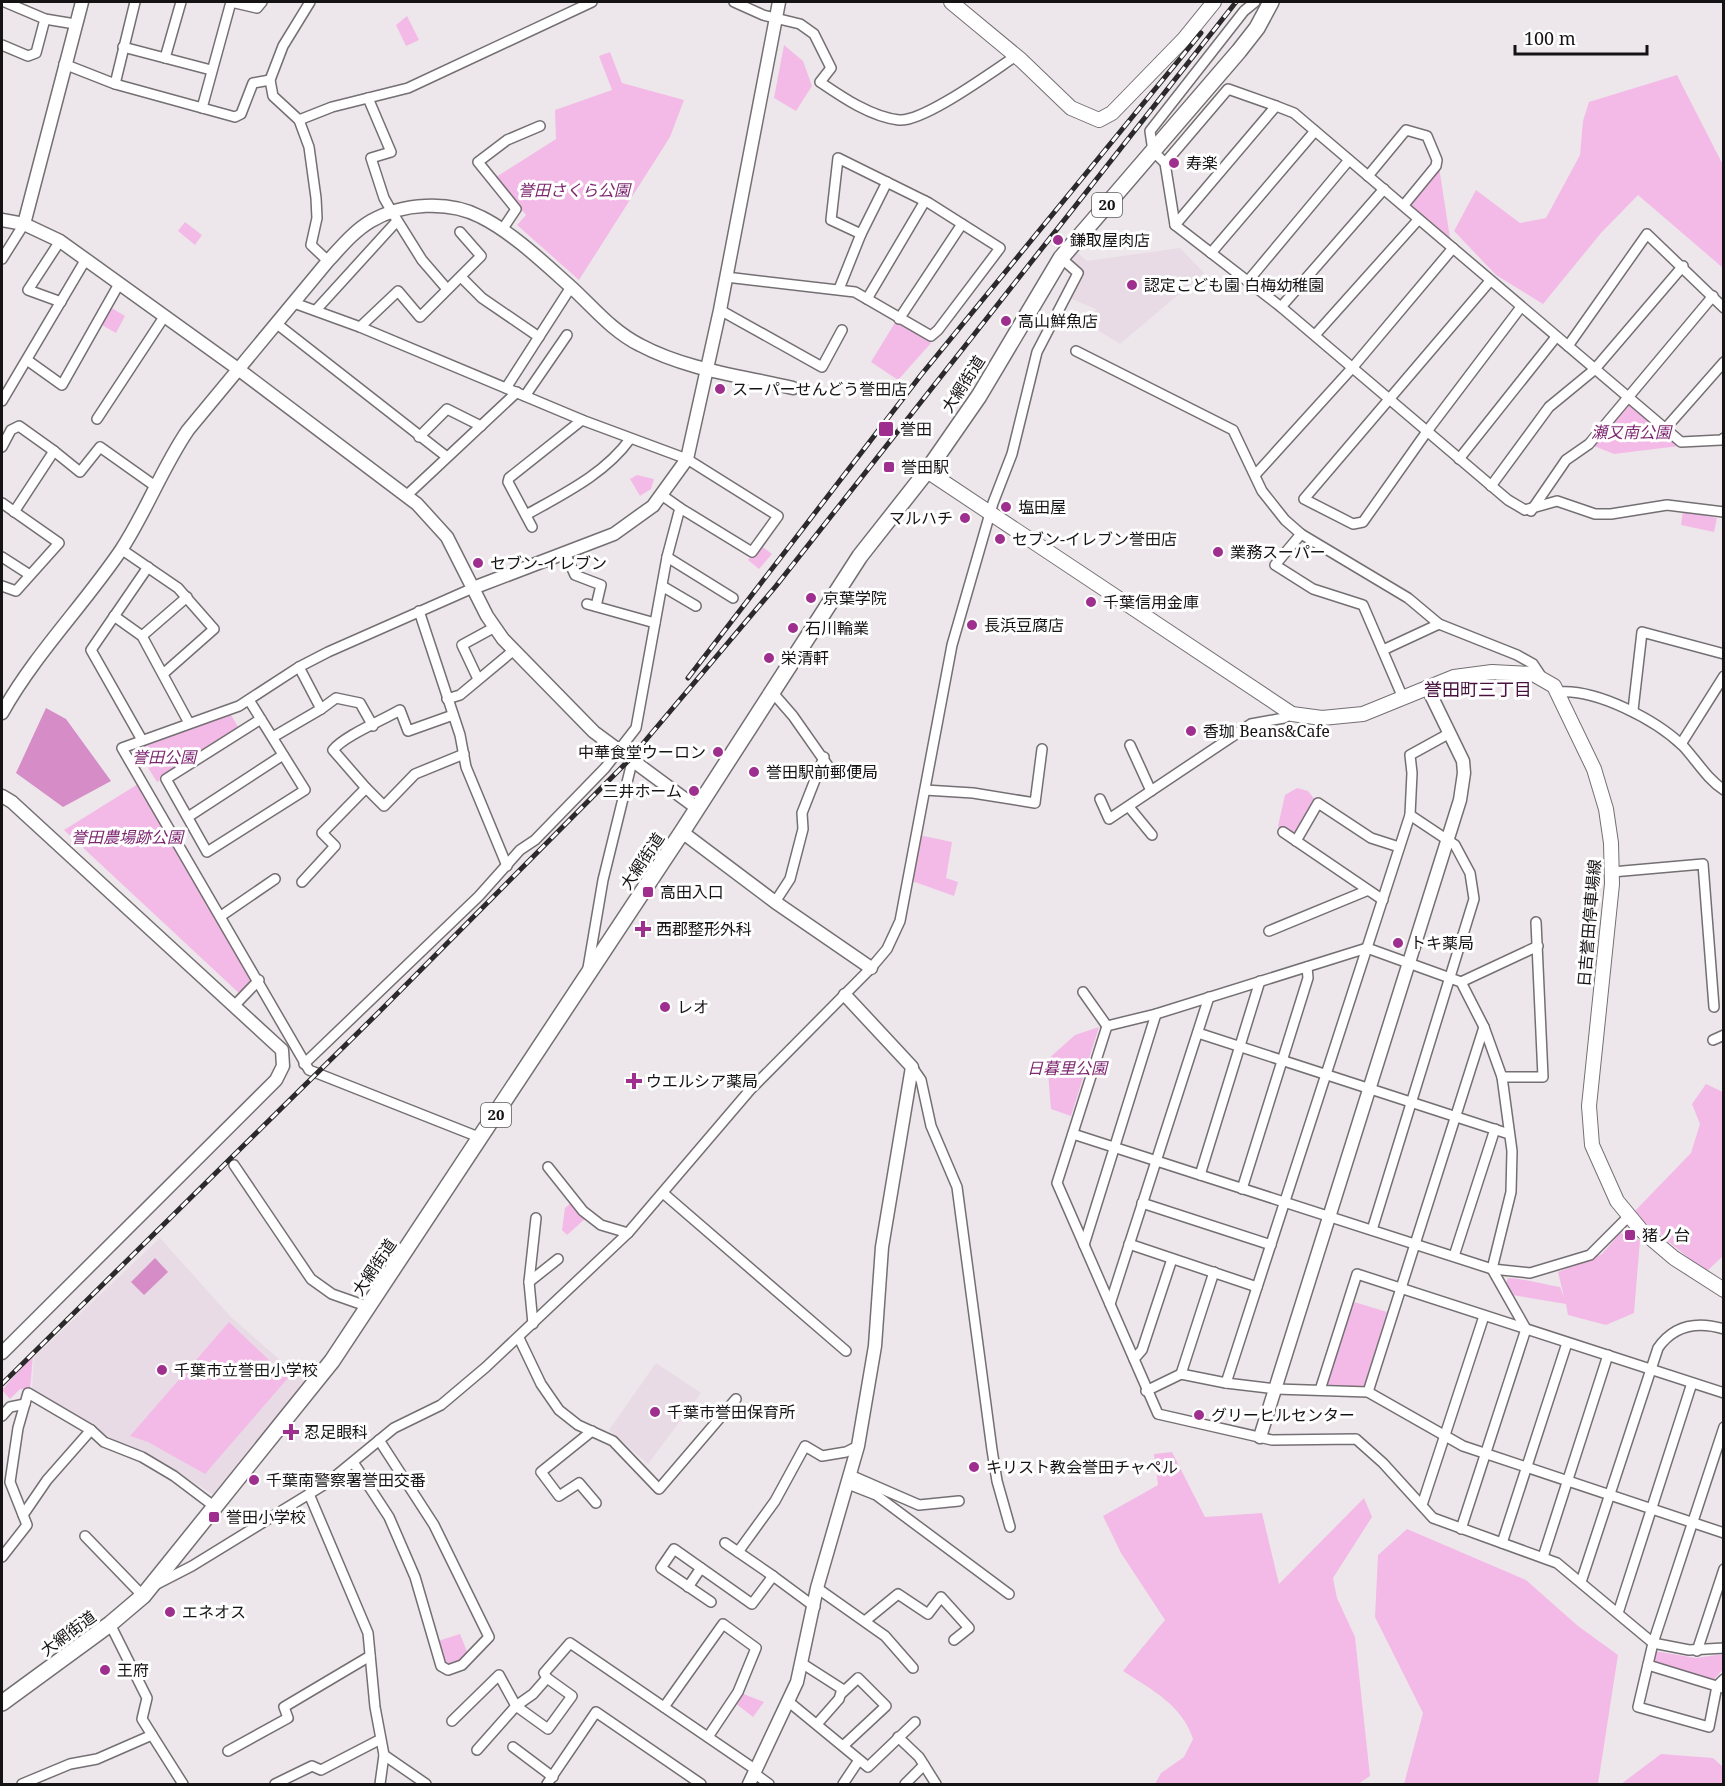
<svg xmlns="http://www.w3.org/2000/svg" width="1725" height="1786" viewBox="0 0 1725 1786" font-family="'Noto Serif','Noto Sans JP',serif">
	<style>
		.built { fill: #e8dbe5 }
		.green { fill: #f4bae7 }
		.water { fill: #d68cc7 }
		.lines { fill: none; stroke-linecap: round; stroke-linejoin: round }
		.minor-casing { stroke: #746f73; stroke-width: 12 }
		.tertiary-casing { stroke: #746f73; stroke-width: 15 }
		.secondary-casing { stroke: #746f73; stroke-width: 16 }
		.primary-casing { stroke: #746f73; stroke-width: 18 }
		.minor { stroke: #fff; stroke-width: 9 }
		.tertiary { stroke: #fff; stroke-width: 12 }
		.secondary { stroke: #fff; stroke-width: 14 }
		.primary { stroke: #fff; stroke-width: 15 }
		.rail-casing { stroke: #2c292b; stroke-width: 5 }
		.rail { stroke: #fff; stroke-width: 3; stroke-dasharray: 9; stroke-linecap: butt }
		.poi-dot { fill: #9e2f8e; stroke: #fff; stroke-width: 2 }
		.labels { text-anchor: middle; stroke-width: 6; stroke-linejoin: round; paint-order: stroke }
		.shield { fill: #fff; stroke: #5c5a5b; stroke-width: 1.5 }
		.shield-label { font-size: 15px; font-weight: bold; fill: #161315 }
		.poi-label { font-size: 16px; fill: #161315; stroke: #fff; text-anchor: start }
		.park-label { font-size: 16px; font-style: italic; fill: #7e2771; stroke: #fff }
		.street-label { font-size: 16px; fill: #161315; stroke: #fff }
		.neighbourhood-label { font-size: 18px; fill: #47123f; stroke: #fff }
	</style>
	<rect width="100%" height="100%" fill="#ede7eb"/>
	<g class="built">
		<polygon points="1180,248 1204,273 1120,344 1089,325 1096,309 1069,298 1082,273 1067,260 1074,250 1087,261"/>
		<polygon points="160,1238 230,1316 306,1383 220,1492 214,1495 149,1455 120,1445 32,1390 34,1357"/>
		<polygon points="656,1363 701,1393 648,1464 609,1430"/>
	</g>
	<g class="green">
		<polygon points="407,16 419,40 406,46 396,25"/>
		<polygon points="784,45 803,61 812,86 796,111 774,98"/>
		<polygon points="610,52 622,83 684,100 670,137 579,280 517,225 526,215 496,177 556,139 555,110 612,90 599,56"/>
		<polygon points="1677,75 1723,165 1723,268 1638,195 1601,233 1543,304 1496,275 1454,231 1476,190 1520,223 1546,218 1580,155 1583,121 1589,102"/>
		<polygon points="1439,167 1450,238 1409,207 1408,201"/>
		<polygon points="185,222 202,235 195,245 178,231"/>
		<polygon points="110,307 125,316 116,333 100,324"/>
		<polygon points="896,321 931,343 898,380 871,362"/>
		<polygon points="1629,404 1679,446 1614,454 1589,444"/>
		<polygon points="637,475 654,479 651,489 640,496 630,479"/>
		<polygon points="1683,511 1717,518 1714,532 1681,525"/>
		<polygon points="760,545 772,554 759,569 748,560"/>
		<polygon points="231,715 240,730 157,782 136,748"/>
		<polygon points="138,784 253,981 240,994 64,830"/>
		<polygon points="1297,788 1308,791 1315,800 1295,835 1291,836 1278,826 1285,795"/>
		<polygon points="919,835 952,842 946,878 958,882 954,896 912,881"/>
		<polygon points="1099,1027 1071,1116 1051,1109 1047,1060 1075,1035"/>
		<polygon points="1706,1084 1723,1092 1723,1256 1706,1272 1633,1213 1691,1153 1700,1124 1692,1104"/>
		<polygon points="572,1202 586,1218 567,1235 562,1230 565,1208"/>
		<path d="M1620,1233L1640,1240L1634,1313L1606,1325L1568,1315L1566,1304L1512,1295L1506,1283L1508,1278C1527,1279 1541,1284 1560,1287L1564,1297L1558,1272L1602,1254Z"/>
		<polygon points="1351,1301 1387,1312 1364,1387 1326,1385"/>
		<polygon points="229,1322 288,1378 205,1474 148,1442 130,1436"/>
		<polygon points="33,1355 30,1390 20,1389 10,1399 2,1390"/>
		<path d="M1172,1452L1205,1517L1262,1513L1279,1584L1364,1498L1372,1517L1333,1578L1337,1598L1355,1637L1370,1776L1358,1784H1155L1161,1773L1184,1757L1193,1739C1182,1705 1152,1690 1123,1671L1165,1620L1121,1553L1103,1516L1158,1485L1154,1454Z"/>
		<polygon points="1407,1529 1526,1580 1578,1626 1618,1655 1598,1784 1404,1784 1423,1713 1375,1617 1378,1555"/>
		<polygon points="460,1634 468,1654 459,1662 444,1664 438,1641"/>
		<polygon points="1654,1651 1696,1658 1723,1654 1723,1669 1713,1681 1654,1664"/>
		<polygon points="741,1693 764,1702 753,1717 735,1703"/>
		<polygon points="1661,1754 1713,1758 1723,1767 1723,1784 1621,1784"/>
	</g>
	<g class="water">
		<polygon points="46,708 66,719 111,781 63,807 16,773"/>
		<polygon points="155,1258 168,1272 144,1295 131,1282"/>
	</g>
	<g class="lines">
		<defs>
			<g id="minor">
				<polyline points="5,2 45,19 75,24"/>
				<polyline points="231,2 257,8 262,2"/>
				<polyline points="310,2 283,46 270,80 273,96 299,120 309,147 316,198 317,218 311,245 328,261"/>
				<path d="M734,2L763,15L800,24L814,34L831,68L820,82C842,97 871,117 899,120C924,122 993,71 1016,56"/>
				<polyline points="1255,2 1244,11 1150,131 1153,151 1165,163 1175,225 1281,307 1508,500 1525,510 1557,501 1595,514 1611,514 1667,505 1724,512"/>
				<polyline points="2,45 28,56 36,53 45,19"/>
				<polyline points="123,47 211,70"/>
				<polyline points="165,58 181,2"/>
				<polyline points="64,64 115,84 235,117 241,114 253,83 270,80"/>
				<polyline points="115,84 135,2"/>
				<polyline points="368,98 391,152 371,158 384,198 392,212 422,260 447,289"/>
				<polyline points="202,108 231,2"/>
				<polyline points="299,120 332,107 408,88 592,2"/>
				<polyline points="1165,163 1228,89 1276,106"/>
				<polyline points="1368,176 1406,130 1427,136 1437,160 1436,166 1404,205"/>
				<polyline points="1175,225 1276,106 1294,113 1681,442 1721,440 1724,438"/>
				<polyline points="502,230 516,209 478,162 507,140 540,126"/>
				<polyline points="60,241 28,290 61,302"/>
				<polyline points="1211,253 1315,131"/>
				<polyline points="2,259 24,224"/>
				<polyline points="461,277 482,298 539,337"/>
				<polyline points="726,277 855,292 931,336 938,330 1000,248 929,203 838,158 831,220 861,234"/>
				<polyline points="1248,281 1349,160"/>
				<polyline points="1490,281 1304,499 1353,524 1363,522 1428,430 1521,307"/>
				<polyline points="839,289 861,234 887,182"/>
				<polyline points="867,299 925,201"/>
				<polyline points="294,303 360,327 582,420 687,459 778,516 752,552 680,508"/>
				<polyline points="1281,307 1384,189"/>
				<polyline points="316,310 397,221"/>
				<polyline points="720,310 822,367 842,330"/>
				<polyline points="899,319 962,224"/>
				<polyline points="277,324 447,457"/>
				<polyline points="360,327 398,291 420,317 481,256 460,232"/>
				<polyline points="1315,335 1418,220"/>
				<polyline points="1568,346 1647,234 1724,308"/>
				<polyline points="1076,351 1233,430 1262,491 1285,520 1301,534 1275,565 1313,589 1363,605 1403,698"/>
				<polyline points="27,360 62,385 119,284"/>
				<polyline points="506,388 571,287"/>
				<polyline points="525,396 567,335"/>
				<polyline points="2,401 86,259"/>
				<polyline points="97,419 164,317"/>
				<polyline points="1665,429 1724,362"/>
				<polyline points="419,437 447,409 481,426"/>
				<polyline points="2,447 11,430 19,426 54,451 14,512"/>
				<polyline points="54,451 80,472 100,447 155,486"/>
				<polyline points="1459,459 1556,337"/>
				<polyline points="1256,474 1353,367 1453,248"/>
				<polyline points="1491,486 1549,407 1594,370 1683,266"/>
				<polyline points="406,496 517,392"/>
				<polyline points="2,503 59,543 16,591 2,586"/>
				<polyline points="1531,511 1566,460 1589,444 1713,296"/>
				<path d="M526,515C563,494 605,474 630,439"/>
				<polyline points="532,527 508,482 509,478 582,420"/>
				<polyline points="1301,534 1408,598 1439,624 1517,655 1533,664 1541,676"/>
				<polyline points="121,549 178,588 214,629 163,674"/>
				<polyline points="565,553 575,575 601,585 596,606"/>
				<polyline points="2,557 30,575"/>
				<polyline points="667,557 733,598"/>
				<polyline points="662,586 696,606"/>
				<polyline points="473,588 328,652 299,667 239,706 122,748 309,1070 481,1138"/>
				<polyline points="587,604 655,623"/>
				<polyline points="419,611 460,735 466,767 507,866"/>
				<polyline points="114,616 142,636 189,723"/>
				<polyline points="142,636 187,597"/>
				<polyline points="1383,650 1439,624"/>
				<polyline points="478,679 462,645 495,627"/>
				<path d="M1559,692C1597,689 1656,720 1683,746C1697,761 1707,779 1724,790"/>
				<polyline points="773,693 793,716 833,773"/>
				<polyline points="447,699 460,695 514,650"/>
				<polyline points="249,700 305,790 207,852 166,779 261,719"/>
				<polyline points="321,709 336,698 360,703 373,726"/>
				<polyline points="1633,710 1642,632 1724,654"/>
				<polyline points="273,737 321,709 299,667"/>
				<polyline points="142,740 91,650 148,567"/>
				<polyline points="1681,744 1724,676"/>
				<polyline points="1130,745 1151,791"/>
				<polyline points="366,788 384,806 415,774 464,754"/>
				<polyline points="925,790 973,793 1035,803 1042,749"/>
				<polyline points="1100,799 1109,819 1251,724 1284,718 1292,714"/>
				<polyline points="1129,807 1152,835"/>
				<polyline points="188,817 283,755"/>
				<polyline points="1283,832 1383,900"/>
				<polyline points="1296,841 1318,803 1371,838 1399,847"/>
				<polyline points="1612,872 1703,864 1714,1007"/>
				<path d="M302,882L335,846L322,833L366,788L333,750C344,736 381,721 400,710L408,731L453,715"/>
				<polyline points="775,902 790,879 803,829 802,813 824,757"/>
				<polyline points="221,916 275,879"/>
				<polyline points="1269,931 1366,891"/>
				<polyline points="588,968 603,880 632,762"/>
				<polyline points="1461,982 1538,946"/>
				<polyline points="1083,992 1107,1026"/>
				<polyline points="234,1006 259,980"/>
				<polyline points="1107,1026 1057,1183 1158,1414 1272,1440 1356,1439 1383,1463 1433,1518 1557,1563 1653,1643 1689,1650 1724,1648"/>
				<polyline points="1107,1026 1156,1014 1367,948 1461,982 1484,1027 1502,1077 1512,1151 1511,1192 1492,1269 1526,1329 1461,1529"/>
				<polyline points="1198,1033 1509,1134"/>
				<polyline points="1713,1040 1724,1035"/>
				<polyline points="304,1064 479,896 520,850 535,840 605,768 636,728 667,557 680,508 663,496"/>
				<polyline points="912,1067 921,1080 931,1126 957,1187 992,1450 997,1481 1010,1527"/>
				<polyline points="1502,1077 1543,1077 1536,922"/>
				<polyline points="1073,1134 1492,1269 1530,1273 1590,1255 1629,1216"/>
				<polyline points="234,1165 311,1279 332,1294 369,1307"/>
				<polyline points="548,1167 583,1211 601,1225 628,1233"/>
				<polyline points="1200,1175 1260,981"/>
				<polyline points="1242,1189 1308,978 1307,967"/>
				<polyline points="663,1193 846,1351"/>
				<polyline points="1142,1203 1271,1245"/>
				<polyline points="1372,1230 1474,899 1470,873 1455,845 1410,815"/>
				<polyline points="1129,1244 1257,1287"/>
				<polyline points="1084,1245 1156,1014"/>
				<polyline points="1454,1256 1495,1129"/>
				<polyline points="529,1282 558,1259"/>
				<polyline points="1110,1304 1209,997"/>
				<polyline points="533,1324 529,1282 536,1218"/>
				<polyline points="519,1338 541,1384 559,1410 578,1425 613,1441 659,1489 736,1399"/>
				<polyline points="1134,1359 1142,1350 1172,1259"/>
				<polyline points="1181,1374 1214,1272"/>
				<polyline points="1226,1383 1410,815 1412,773 1410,755 1450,733"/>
				<polyline points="1320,1390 1357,1274 1724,1393"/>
				<polyline points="1146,1391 1181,1374 1226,1383 1276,1389 1368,1392 1463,1446 1724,1533"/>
				<polyline points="1368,1392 1484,1027"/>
				<polyline points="2,1416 10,1407 25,1404"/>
				<polyline points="1724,1427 1653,1643 1638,1707 1709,1727 1717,1686 1724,1679"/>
				<polyline points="592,1431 541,1472 559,1496 579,1483 596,1503"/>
				<polyline points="353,1462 389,1517 415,1577 441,1666 448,1670 462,1665 489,1637 434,1525 379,1440"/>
				<polyline points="850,1475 919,1505 959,1501"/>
				<polyline points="848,1484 876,1495 1009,1594"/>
				<polyline points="309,1494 368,1633 375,1707 384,1755 380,1784"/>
				<polyline points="1422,1505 1484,1316"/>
				<polyline points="23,1515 47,1480 91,1430"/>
				<polyline points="85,1536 143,1596"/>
				<polyline points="725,1543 773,1576"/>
				<polyline points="1502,1543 1567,1343"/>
				<polyline points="738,1552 775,1501 805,1446 822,1456 846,1452 858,1446"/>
				<polyline points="2,1557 27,1525 10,1482 18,1428 28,1393 91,1430 104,1442 142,1457 174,1476 215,1507"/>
				<polyline points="1543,1557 1608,1355"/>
				<path d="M1581,1582L1658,1348C1674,1325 1697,1321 1724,1329"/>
				<polyline points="157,1584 192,1566 327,1483 394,1428 441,1405 486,1367 628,1233 750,1090 871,968 887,949 900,921 952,645 993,503 1012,454 1037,352 1078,273 1061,258"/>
				<polyline points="688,1587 701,1568"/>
				<polyline points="817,1588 885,1636 913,1668"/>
				<polyline points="711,1602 661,1568 674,1549 752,1604 773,1576 815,1607"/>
				<polyline points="1618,1613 1692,1383"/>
				<polyline points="865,1621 898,1594 928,1614 941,1597 969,1628 954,1640"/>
				<polyline points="110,1624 147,1698 142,1719 152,1735"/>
				<polyline points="1697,1651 1724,1569"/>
				<polyline points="803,1664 842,1689 839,1699 817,1724"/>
				<polyline points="1648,1665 1723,1688"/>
				<polyline points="842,1693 858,1678 886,1706 843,1746"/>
				<polyline points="789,1702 868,1767 915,1722"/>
				<polyline points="664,1707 723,1624 756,1648 738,1692 708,1737"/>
				<polyline points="452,1721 499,1675 516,1706 548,1729 572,1696 547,1678 544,1673 570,1643 756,1770"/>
				<polyline points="898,1737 919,1757 936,1784"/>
				<polyline points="513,1747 553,1777"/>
				<polyline points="477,1750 516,1706 533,1694 547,1678"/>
				<polyline points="228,1751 288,1718 284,1707 370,1656"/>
				<polyline points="384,1755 426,1784"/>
				<polyline points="754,1773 769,1784"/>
				<polyline points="22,1784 70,1764 97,1759 152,1735 183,1784"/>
				<polyline points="275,1784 312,1766 321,1770 379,1740"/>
				<polyline points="547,1784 596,1712 701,1784"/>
				<polyline points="843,1784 859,1760"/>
				<polyline points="905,1784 924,1765"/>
			</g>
			<g id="tertiary">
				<polyline points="2,220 24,224 60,241 238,369 417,504 447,537 487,616 503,639 594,732 697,808"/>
				<polyline points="24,224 82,2"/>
				<polyline points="473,588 614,534 653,506 687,459 720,310 779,2"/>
				<path d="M2,713C35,654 83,606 121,550C146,512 162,468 188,430L328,261C341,247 354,231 371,221C402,203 449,200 481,217C513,233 544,263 571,287C593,307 612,331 640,345C687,370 742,376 793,388"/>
				<polyline points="2,796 12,802 282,1050 283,1066 276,1080 2,1353"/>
				<polyline points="682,832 775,902 871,968"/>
				<polyline points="1260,1437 1460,800 1464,773 1463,761 1427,687"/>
				<polyline points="749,1784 797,1682 817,1588 858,1446 875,1346 882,1247 912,1067 845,995"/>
			</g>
			<g id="secondary">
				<polyline points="951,2 1021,60 1071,108 1099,120 1112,113 1184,39 1214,2"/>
				<polyline points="927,471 1292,714 1322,718 1363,714 1454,677 1492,672 1533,674 1554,686 1594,769 1606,809 1611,843 1612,884 1589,1106 1592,1145 1617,1201 1641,1230 1674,1258 1724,1290"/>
			</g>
			<polyline id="primary" points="2,1703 110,1624 143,1596 332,1361 682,832 860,556 927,471 979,396 1061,258 1239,51 1257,28 1271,2"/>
		</defs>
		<use href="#minor" class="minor-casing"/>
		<use href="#tertiary" class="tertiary-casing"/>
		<use href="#secondary" class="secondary-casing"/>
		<use href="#primary" class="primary-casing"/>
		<use href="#minor" class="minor"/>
		<use href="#tertiary" class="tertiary"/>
		<use href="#secondary" class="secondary"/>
		<use href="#primary" class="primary"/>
		<defs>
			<g id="rail">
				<polyline points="688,678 921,375 1201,33"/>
				<polyline points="2,1384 381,1010 629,760 776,586 1236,2"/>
			</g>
		</defs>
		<use href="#rail" class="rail-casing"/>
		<use href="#rail" class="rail"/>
	</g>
	<g class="poi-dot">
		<circle cx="1174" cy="163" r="6"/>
		<circle cx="1058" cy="240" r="6"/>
		<circle cx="1132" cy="285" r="6"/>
		<circle cx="1006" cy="321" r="6"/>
		<circle cx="720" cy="389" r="6"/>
		<rect x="878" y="421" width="16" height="16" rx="3"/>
		<rect x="883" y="461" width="12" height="12" rx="3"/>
		<circle cx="1006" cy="507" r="6"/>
		<circle cx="965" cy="518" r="6"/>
		<circle cx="1000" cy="539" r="6"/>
		<circle cx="1218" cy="552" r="6"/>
		<circle cx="478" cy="563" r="6"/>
		<circle cx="811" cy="598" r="6"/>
		<circle cx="1091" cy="602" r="6"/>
		<circle cx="972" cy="625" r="6"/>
		<circle cx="793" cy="628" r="6"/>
		<circle cx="769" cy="658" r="6"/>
		<circle cx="1191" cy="731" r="6"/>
		<circle cx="718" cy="752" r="6"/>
		<circle cx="754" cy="772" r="6"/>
		<circle cx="694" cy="791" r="6"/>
		<rect x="642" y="886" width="12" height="12" rx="3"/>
		<path d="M640 920h6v6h6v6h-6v6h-6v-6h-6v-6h6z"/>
		<circle cx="1398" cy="943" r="6"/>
		<circle cx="665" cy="1007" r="6"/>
		<path d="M631 1072h6v6h6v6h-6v6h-6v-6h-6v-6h6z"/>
		<rect x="1624" y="1229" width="12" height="12" rx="3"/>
		<circle cx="162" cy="1370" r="6"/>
		<circle cx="655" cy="1412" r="6"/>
		<circle cx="1199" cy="1415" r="6"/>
		<path d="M288 1423h6v6h6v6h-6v6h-6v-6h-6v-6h6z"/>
		<circle cx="974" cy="1467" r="6"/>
		<circle cx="254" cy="1480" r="6"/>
		<rect x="208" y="1511" width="12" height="12" rx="3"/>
		<circle cx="170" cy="1612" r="6"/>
		<circle cx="105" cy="1670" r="6"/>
	</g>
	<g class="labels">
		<g class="shield">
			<rect x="1092" y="193" width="30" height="24" rx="4.5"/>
			<rect x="481" y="1103" width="30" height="24" rx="4.5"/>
		</g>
		<g class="shield-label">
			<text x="1107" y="210">20</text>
			<text x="496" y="1120">20</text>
		</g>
		<g class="poi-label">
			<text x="1186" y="169">寿楽</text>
			<text x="1070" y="246">鎌取屋肉店</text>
			<text x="1144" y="291">認定こども園 白梅幼稚園</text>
			<text x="1018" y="327">高山鮮魚店</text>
			<text x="732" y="395">スーパーせんどう誉田店</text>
			<text x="900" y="435">誉田</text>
			<text x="901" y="473">誉田駅</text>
			<text x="1018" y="513">塩田屋</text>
			<text x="953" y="524" text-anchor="end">マルハチ</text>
			<text x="1012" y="545">セブン-イレブン誉田店</text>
			<text x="1230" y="558">業務スーパー</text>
			<text x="490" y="569">セブン-イレブン</text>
			<text x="823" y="604">京葉学院</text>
			<text x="1103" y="608">千葉信用金庫</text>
			<text x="984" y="631">長浜豆腐店</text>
			<text x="805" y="634">石川輪業</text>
			<text x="781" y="664">栄清軒</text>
			<text x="1203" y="737">香珈 Beans&amp;Cafe</text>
			<text x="706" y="758" text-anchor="end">中華食堂ウーロン</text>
			<text x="766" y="778">誉田駅前郵便局</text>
			<text x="682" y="797" text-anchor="end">三井ホーム</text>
			<text x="660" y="898">高田入口</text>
			<text x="656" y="935">西郡整形外科</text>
			<text x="1410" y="949">トキ薬局</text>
			<text x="677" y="1013">レオ</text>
			<text x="646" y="1087">ウエルシア薬局</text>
			<text x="1642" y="1241">猪ノ台</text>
			<text x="174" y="1376">千葉市立誉田小学校</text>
			<text x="667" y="1418">千葉市誉田保育所</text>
			<text x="1211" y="1421">グリーヒルセンター</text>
			<text x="304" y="1438">忍足眼科</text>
			<text x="986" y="1473">キリスト教会誉田チャペル</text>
			<text x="266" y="1486">千葉南警察署誉田交番</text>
			<text x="226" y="1523">誉田小学校</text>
			<text x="182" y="1618">エネオス</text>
			<text x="117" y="1676">王府</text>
		</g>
		<g class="park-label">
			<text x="574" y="196">誉田さくら公園</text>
			<text x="1631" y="438">瀬又南公園</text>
			<text x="164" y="763">誉田公園</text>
			<text x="127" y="843">誉田農場跡公園</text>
			<text x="1067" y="1074">日暮里公園</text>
		</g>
		<g class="street-label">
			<text transform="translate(963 384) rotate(-57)" y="6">大網街道</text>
			<text transform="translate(642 861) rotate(-56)" y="6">大網街道</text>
			<text transform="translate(1589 923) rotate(-85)" y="6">日吉誉田停車場線</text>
			<text transform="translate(374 1267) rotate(-56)" y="6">大網街道</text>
			<text transform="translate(68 1633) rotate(-36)" y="6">大網街道</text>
		</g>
		<g class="neighbourhood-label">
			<text x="1478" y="696">誉田町三丁目</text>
		</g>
	</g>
	<rect width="1725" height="1786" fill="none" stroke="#161315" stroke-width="6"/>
	<path d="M1515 45v9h132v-9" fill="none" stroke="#161315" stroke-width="3"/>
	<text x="1524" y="45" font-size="18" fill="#161315" stroke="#ffffff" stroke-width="4.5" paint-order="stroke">100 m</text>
</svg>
